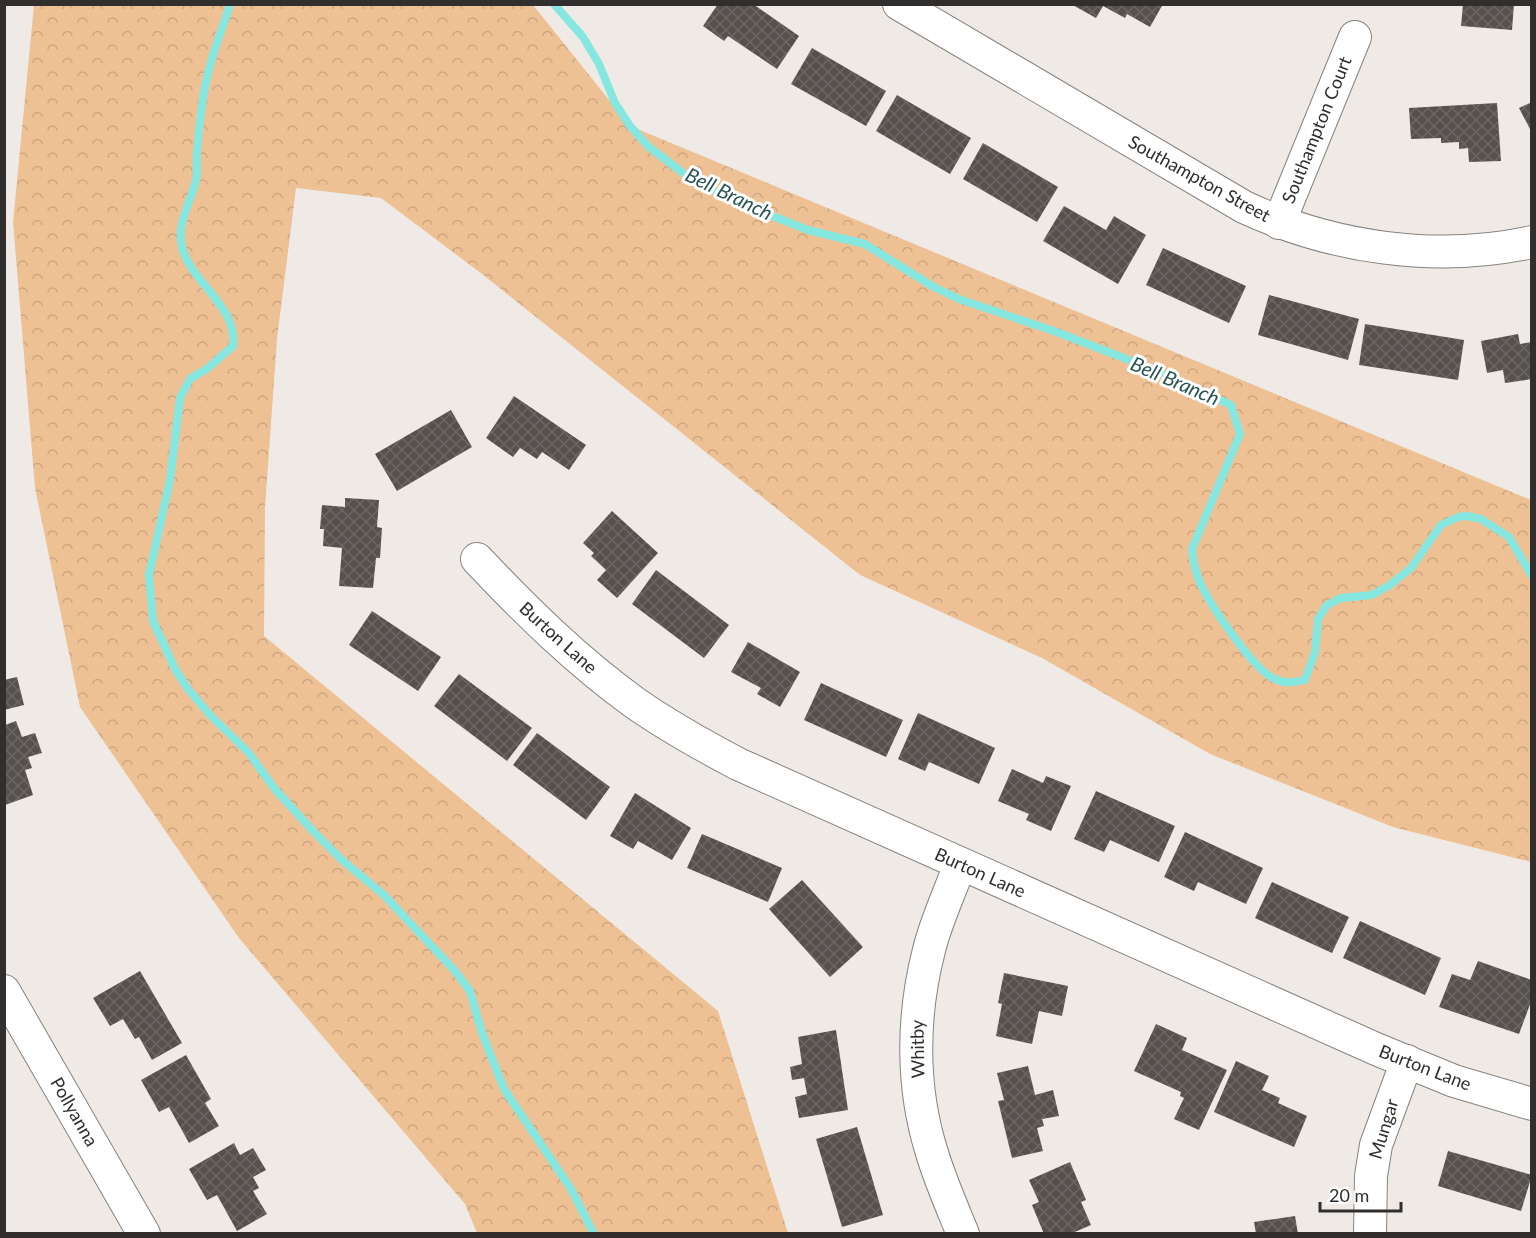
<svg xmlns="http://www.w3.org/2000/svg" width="1536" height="1238" viewBox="0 0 1536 1238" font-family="Lato,sans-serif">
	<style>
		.forest { fill: url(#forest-crowns) }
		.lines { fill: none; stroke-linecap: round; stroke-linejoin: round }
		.stream { stroke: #85e7e0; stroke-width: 8 }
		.building { fill: url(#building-cross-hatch) }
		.street-casing { stroke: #86827d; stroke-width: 34 }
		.street { stroke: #fff; stroke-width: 32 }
		.labels { text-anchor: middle; stroke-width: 6; stroke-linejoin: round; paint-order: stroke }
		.street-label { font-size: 18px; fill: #312f2d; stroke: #fff }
		.water-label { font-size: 20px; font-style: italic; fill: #275350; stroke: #fff }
	</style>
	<defs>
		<pattern id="forest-crowns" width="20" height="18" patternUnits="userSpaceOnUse" patternTransform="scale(1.5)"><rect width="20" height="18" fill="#eec194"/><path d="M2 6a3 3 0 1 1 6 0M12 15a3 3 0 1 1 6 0" fill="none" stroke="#cda680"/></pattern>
		<pattern id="building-cross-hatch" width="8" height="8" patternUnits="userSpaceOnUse" patternTransform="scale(1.5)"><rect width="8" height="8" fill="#56514d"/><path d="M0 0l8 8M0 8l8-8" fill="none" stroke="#6b6764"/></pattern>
	</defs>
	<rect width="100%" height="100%" fill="#efeae6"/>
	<polygon class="forest" points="34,5 533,5 630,126 1531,500 1531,862 1393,827 1210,754 1042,658 860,575 482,274 381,198 296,188 277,339 265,507 264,636 718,1011 788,1233 477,1233 465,1204 239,938 80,707 35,488 13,222"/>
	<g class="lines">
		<g class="stream">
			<path d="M230,4C224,25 215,45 210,66C203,89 199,127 197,152C196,161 198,171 196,180C191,202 176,224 182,247C191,283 238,306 233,346L208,368L190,379L180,398L170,480L149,575L153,621L175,669L188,689L210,715L249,753L274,788L312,830L342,860L384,895L455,971L470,991L482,1033L504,1089L571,1189L594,1234"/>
			<path d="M554,4L583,37L599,64L615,103L630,126L649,147L687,176L732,200L808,230L865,244L932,286L959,299L1054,331L1155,370L1231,405L1240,434L1192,549C1193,561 1196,574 1201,585C1212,607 1255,673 1277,680C1286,684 1295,682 1305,680L1315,652L1318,619L1327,605L1341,598L1372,595L1390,585L1411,568L1441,525L1458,517L1467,516L1481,519L1509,537L1532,576"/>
		</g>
	</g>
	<g class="building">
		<polygon points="718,4 753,4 799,36 777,69 728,36 724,41 703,26"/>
		<polygon points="1071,4 1163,4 1150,27 1127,14 1125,18 1103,6 1096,18"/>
		<polygon points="1463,4 1514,4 1512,30 1461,26"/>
		<polygon points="812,48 886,91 866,126 791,84"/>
		<polygon points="897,95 971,138 950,174 876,131"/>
		<polygon points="1532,102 1532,133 1519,108"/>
		<polygon points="1497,103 1501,161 1469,162 1468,148 1459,149 1459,142 1441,143 1441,138 1411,139 1409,108"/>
		<polygon points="983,143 1058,187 1037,222 963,179"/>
		<polygon points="1064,206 1106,230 1114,216 1146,235 1118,284 1043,241"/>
		<polygon points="1163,248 1246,286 1229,323 1146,285"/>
		<polygon points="1269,295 1359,319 1348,360 1258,335"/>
		<polygon points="1365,324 1464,340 1458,380 1359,365"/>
		<polygon points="1518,334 1520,344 1532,342 1532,379 1505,383 1503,370 1487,373 1481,341"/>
		<polygon points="514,396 586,445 569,470 542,452 537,459 520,448 513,457 486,438"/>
		<polygon points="451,410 472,447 397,491 375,454"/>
		<polygon points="345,498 379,500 377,527 382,528 380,558 376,558 373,588 339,586 342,548 323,546 324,529 320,529 322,505 345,507"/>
		<polygon points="612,511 658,553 617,598 597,580 606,570 591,556 594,553 583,543"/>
		<polygon points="656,570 729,625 704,658 632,604"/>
		<polygon points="372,611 441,657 418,691 349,645"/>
		<polygon points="748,642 800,672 780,707 757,694 761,688 731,672"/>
		<polygon points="459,674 532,728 507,761 434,706"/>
		<polygon points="17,677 24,705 4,710 4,680"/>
		<polygon points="821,683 903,720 886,757 804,720"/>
		<polygon points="918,713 995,748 979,784 929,762 925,771 898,759"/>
		<polygon points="16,721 22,737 35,733 42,753 28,757 32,768 25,770 33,795 5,805 5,725"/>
		<polygon points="537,733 610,787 586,820 513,765"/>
		<polygon points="1012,769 1043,783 1046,776 1071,786 1051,831 1026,820 1029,814 998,801"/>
		<polygon points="1096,791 1175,826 1159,862 1110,840 1104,852 1074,839"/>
		<polygon points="635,793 691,828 672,860 638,841 633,849 610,836"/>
		<polygon points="1185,832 1263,868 1246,904 1198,882 1194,891 1164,877"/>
		<polygon points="702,834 782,868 768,902 687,868"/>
		<polygon points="802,880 863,947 830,977 769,909"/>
		<polygon points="1272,882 1349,917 1332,953 1255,918"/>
		<polygon points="1360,921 1441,958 1425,995 1343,958"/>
		<polygon points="1478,961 1532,980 1532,999 1519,1034 1439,1007 1452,974 1470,980"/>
		<polygon points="140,971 182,1043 152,1060 139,1037 135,1039 123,1019 110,1026 93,998"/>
		<polygon points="1004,973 1068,986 1062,1016 1039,1011 1032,1044 996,1036 1002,1004 998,1003"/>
		<polygon points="1156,1024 1187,1038 1182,1050 1227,1070 1199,1130 1174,1119 1184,1098 1180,1096 1181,1092 1134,1071"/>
		<polygon points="836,1030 848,1110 799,1118 795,1097 807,1094 804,1078 792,1080 790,1067 802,1064 798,1037"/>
		<polygon points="186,1055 211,1099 205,1103 219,1126 189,1143 169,1107 159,1112 141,1080"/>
		<polygon points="1236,1061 1269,1076 1262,1090 1280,1098 1278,1103 1307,1116 1294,1147 1214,1112"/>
		<polygon points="1028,1066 1035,1095 1053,1090 1059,1116 1042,1119 1044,1126 1037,1128 1043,1151 1012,1158 998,1101 1004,1100 997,1073"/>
		<polygon points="857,1127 883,1215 842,1227 816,1139"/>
		<polygon points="234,1143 240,1155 253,1148 266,1170 253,1177 259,1188 253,1191 267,1214 237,1231 217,1195 207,1200 189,1169"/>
		<polygon points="1448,1151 1532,1175 1521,1211 1438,1186"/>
		<polygon points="1070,1162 1086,1200 1081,1202 1091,1225 1070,1234 1044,1234 1032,1205 1039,1202 1029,1180"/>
		<polygon points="1295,1216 1298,1234 1256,1234 1254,1222"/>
	</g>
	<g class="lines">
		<defs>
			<g id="street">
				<path d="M899,4L1244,207C1332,248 1436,263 1532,242"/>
				<polyline points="1279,223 1355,37"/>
				<path d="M477,559C526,611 577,661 635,703C668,726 702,745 738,764L1376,1049L1454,1081L1532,1104"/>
				<path d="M960,864C950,892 936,921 929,950C912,1016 911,1087 932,1153C940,1180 952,1207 963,1234"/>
				<polyline points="4,991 144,1234"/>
				<polyline points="1370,1234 1371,1176 1376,1145 1407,1061"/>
			</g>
		</defs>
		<use href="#street" class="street-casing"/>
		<use href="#street" class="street"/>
	</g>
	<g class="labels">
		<g class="street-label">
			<text transform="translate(1317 130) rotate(-68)" y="6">Southampton Court</text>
			<text transform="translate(1199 179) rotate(29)" y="6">Southampton Street</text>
			<text transform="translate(558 638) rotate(42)" y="6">Burton Lane</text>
			<text transform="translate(980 873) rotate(24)" y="6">Burton Lane</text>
			<text transform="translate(918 1049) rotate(-91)" y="6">Whitby</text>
			<text transform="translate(1425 1068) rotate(21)" y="6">Burton Lane</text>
			<text transform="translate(74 1112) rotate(60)" y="6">Pollyanna</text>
			<text transform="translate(1384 1129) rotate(-73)" y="6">Mungar</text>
		</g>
		<g class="water-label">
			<text transform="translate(729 194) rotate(26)" y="7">Bell Branch</text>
			<text transform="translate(1175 381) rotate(23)" y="7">Bell Branch</text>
		</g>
	</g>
	<rect width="1536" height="1238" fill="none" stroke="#312f2d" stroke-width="12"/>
	<path d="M1320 1202v9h81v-9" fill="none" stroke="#312f2d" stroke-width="3"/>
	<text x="1329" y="1202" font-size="18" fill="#312f2d" stroke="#ffffff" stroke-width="4.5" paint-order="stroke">20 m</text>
</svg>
